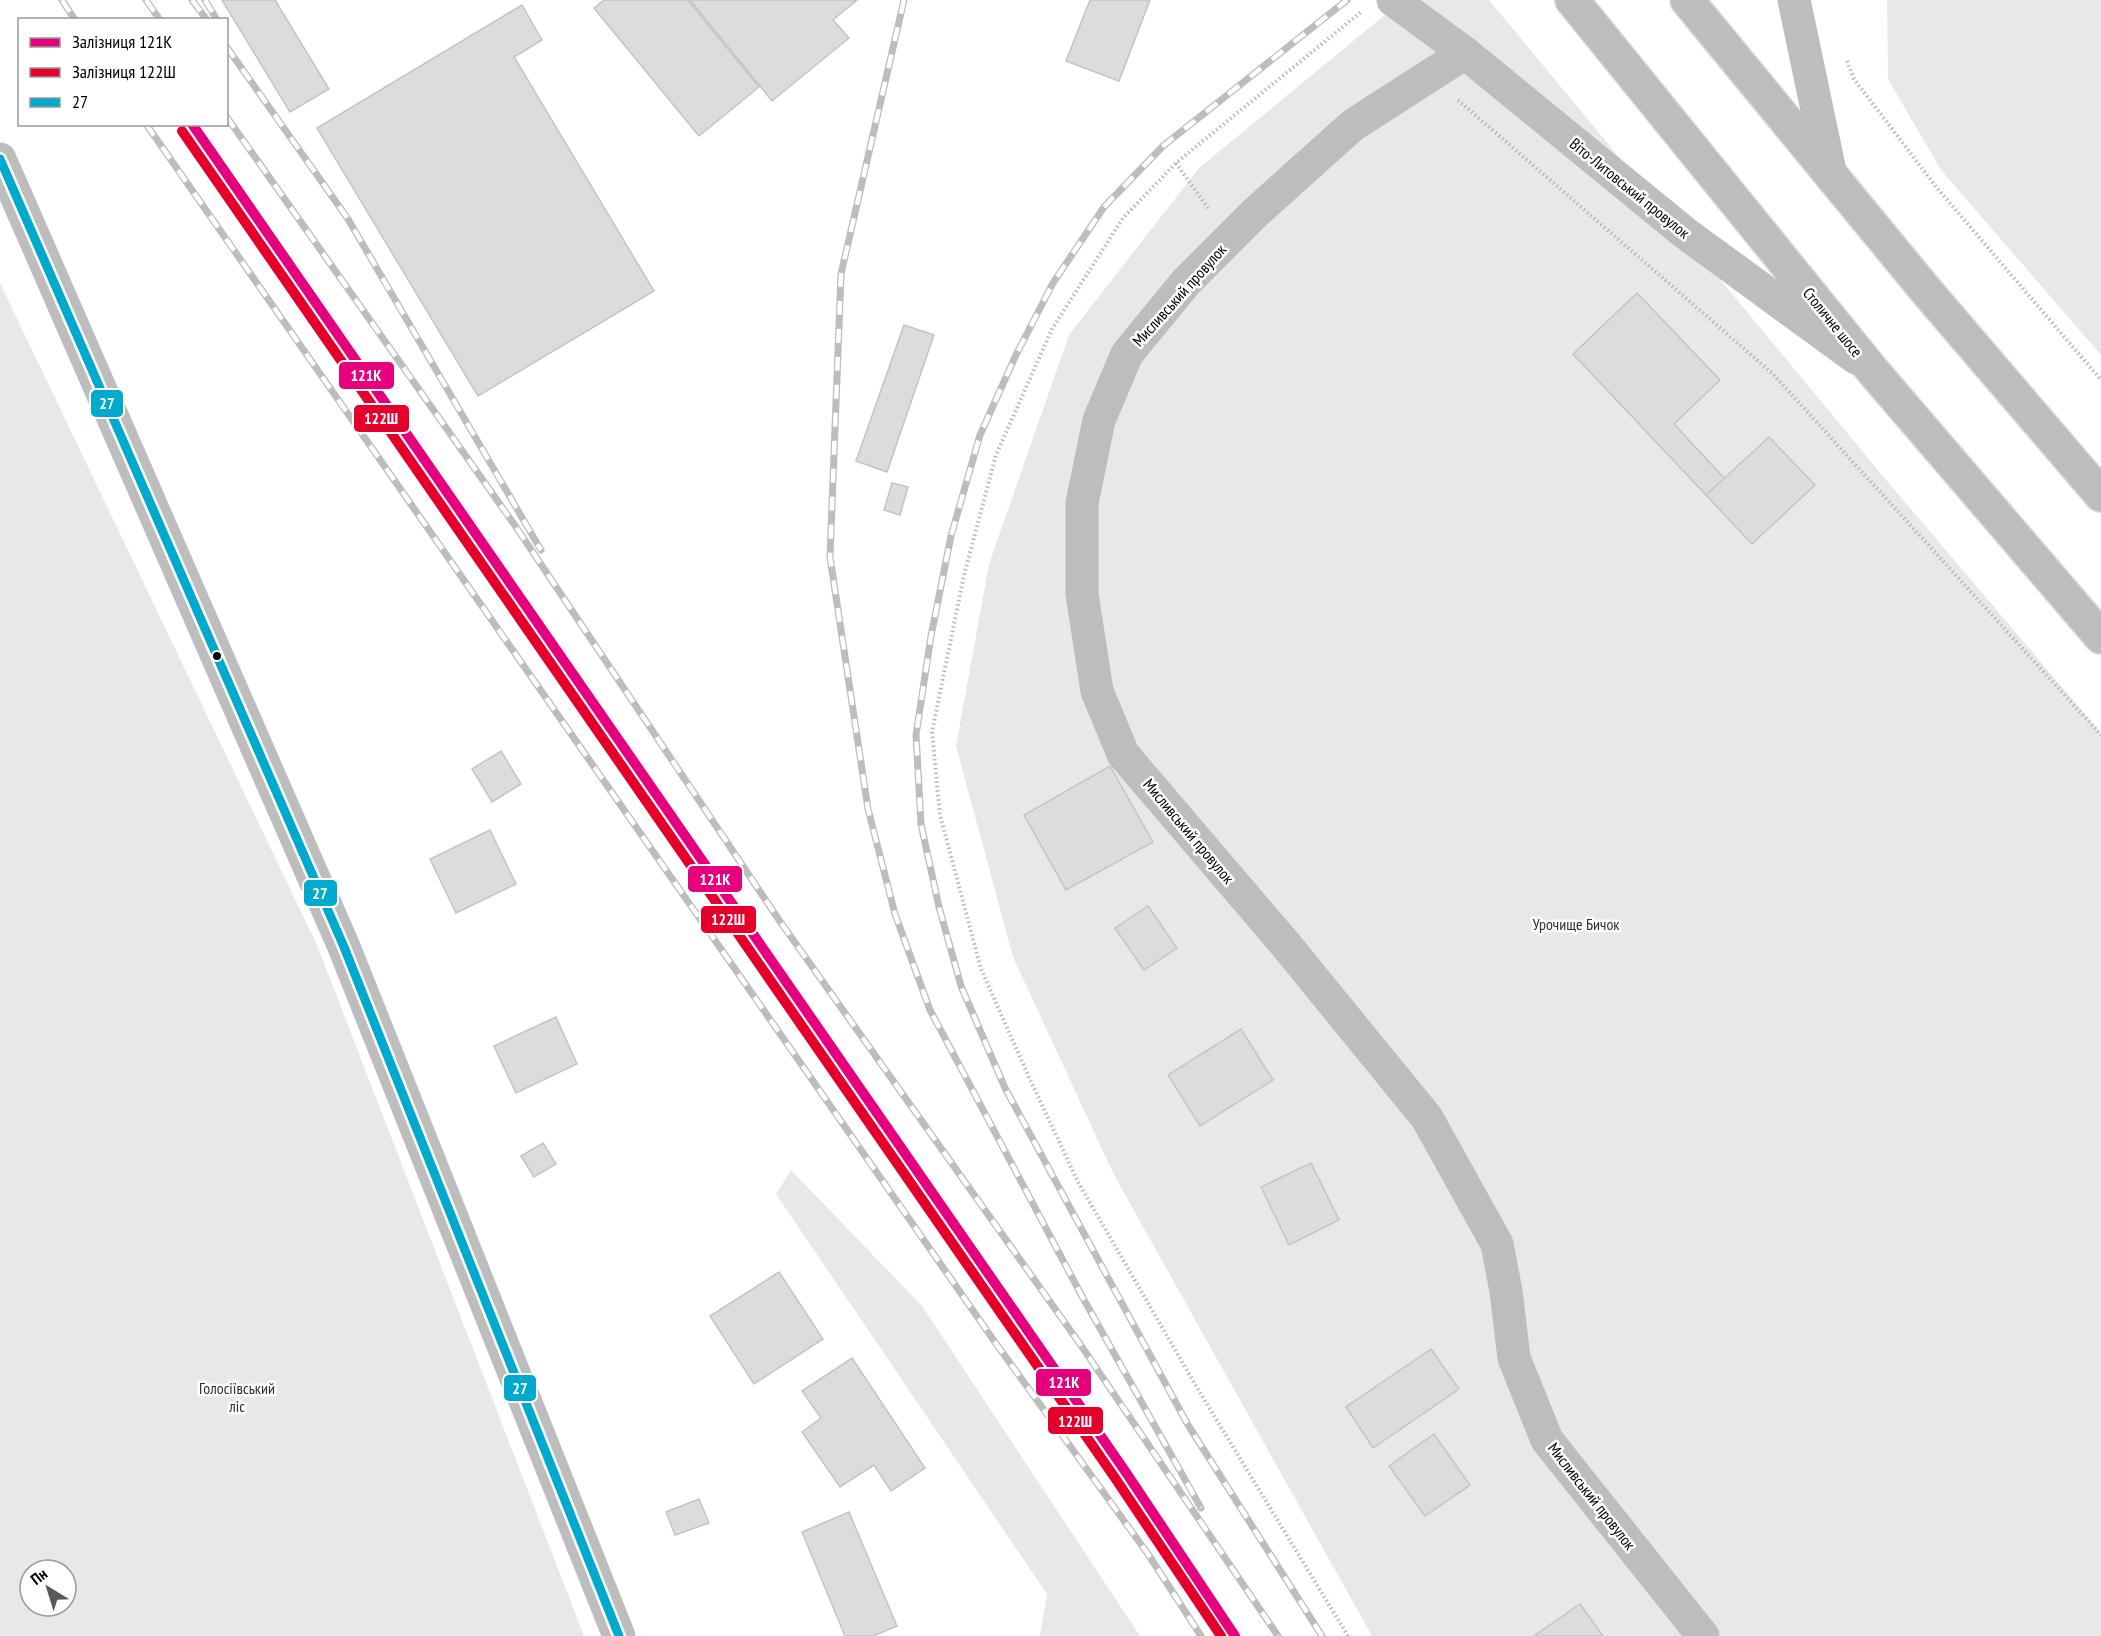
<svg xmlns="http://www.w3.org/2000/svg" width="2101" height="1636" viewBox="0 0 2101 1636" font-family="'PT Sans Narrow',sans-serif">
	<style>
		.green { fill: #e8e8e8; fill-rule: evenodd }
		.building { fill: #dcdcdc; stroke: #c4c4c4; stroke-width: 1.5 }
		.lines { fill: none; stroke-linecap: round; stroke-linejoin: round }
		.highway-casing { stroke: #dbdbdb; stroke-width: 36 }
		.path { stroke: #b8b8b8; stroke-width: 4; stroke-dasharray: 1.5 3; stroke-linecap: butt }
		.minor { stroke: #bdbdbd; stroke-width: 33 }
		.highway { stroke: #bdbdbd; stroke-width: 33 }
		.rail-casing { stroke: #bdbdbd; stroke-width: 7 }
		.rail { stroke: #fff; stroke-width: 4.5; stroke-dasharray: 14; stroke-linecap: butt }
		.bus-1-casing { stroke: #fff; stroke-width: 14 }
		.bus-1 { stroke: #00a9ce; stroke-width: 9 }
		.rail-1-casing { stroke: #fff; stroke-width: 15 }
		.rail-2-casing { stroke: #fff; stroke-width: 15 }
		.rail-1 { stroke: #e5007d; stroke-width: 10 }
		.rail-2 { stroke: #e4002b; stroke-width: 10 }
		.bus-dot { fill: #000; stroke: #fff; stroke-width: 2 }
		.labels { text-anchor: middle; stroke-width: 5; stroke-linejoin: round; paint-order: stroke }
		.street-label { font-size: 16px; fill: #000; stroke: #fff }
		.park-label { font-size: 16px; fill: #2d2d2d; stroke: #fff }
		.line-badge { stroke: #fff; stroke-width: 2 }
		.badge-label { font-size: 16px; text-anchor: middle; font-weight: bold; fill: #fff }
	</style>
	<rect width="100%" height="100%" fill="#fff"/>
	<g class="green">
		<polygon points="1403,0 1489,0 1882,475 2101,733 2101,1636 1372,1636 1114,1175 1013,957 956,746 989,564 1069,335 1199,168"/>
		<polygon points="1887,0 2101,0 2101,355 1941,170 1888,79"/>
		<path d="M0,283L317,945L584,1636H0ZM30,1570H66V1606H30Z"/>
		<polygon points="791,1170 922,1306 1140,1636 1040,1636 1047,1594 776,1194"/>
	</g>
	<g class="building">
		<polygon points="222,0 275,0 329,89 290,112"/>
		<polygon points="604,0 688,0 759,87 699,136 594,8"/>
		<polygon points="690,0 857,0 833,20 849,38 772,101"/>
		<polygon points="1090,0 1150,0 1119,81 1066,61"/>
		<polygon points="522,5 542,40 514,57 654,291 478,396 317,128"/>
		<polygon points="1637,293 1720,380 1674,424 1725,479 1706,495 1573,354"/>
		<polygon points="904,325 934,335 887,472 856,461"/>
		<polygon points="1769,437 1815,485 1752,544 1706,495"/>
		<polygon points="892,483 908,487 900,515 884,510"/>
		<polygon points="501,751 521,784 492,802 472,769"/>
		<polygon points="1110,766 1153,842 1066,890 1024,815"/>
		<polygon points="490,830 516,884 456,913 430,859"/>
		<polygon points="1148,906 1177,948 1144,970 1115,928"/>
		<polygon points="556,1017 577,1064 516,1093 494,1046"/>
		<polygon points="1241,1029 1273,1080 1200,1126 1168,1075"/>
		<polygon points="543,1143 556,1164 534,1177 521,1156"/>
		<polygon points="1311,1163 1339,1220 1289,1245 1261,1187"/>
		<polygon points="779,1272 823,1339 754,1384 710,1316"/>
		<polygon points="1431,1349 1459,1389 1373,1448 1346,1407"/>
		<polygon points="852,1358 925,1468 891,1491 874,1465 840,1487 802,1432 821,1418 802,1391"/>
		<polygon points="1434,1434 1470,1485 1425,1516 1389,1466"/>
		<polygon points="699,1499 709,1523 675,1535 666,1512"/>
		<polygon points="849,1512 897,1626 873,1636 845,1636 802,1532"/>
		<polygon points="1580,1604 1603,1636 1534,1636"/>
	</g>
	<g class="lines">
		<defs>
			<g id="highway">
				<polyline points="1572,0 1872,370 2101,637"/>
				<polyline points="1687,0 1923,287 2101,495"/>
			</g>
		</defs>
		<use href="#highway" class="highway-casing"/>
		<g class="path">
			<polyline points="1847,61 1854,79 1937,188 2101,380"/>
			<polyline points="1458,100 1772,373 2101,735"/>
			<polyline points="1176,163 1208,208"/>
			<polyline points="1348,1636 1196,1386 1078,1182 1028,1075 981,969 940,815 932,732 964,575 996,455 1052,329 1123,218 1176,163 1361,12"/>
		</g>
		<g class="minor">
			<polyline points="1393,0 1465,53 1685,233 1856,358"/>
			<polyline points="1794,0 1831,176"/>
			<polyline points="1465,53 1353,125 1255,213 1186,282 1127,354 1099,420 1082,503 1082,594 1097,691 1123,754 1286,945 1427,1118 1497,1244 1506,1291 1514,1358 1547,1440 1703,1636"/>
			<polyline points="0,159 344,947 619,1636"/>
		</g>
		<use href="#highway" class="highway"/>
		<defs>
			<g id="rail">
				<polyline points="62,0 75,20"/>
				<polyline points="146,0 160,20"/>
				<polyline points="192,0 207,20"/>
				<polyline points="205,0 217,20"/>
				<polyline points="904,0 841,274 830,557 868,809 895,914 930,1010 1083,1298 1201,1508"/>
				<polyline points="226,46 348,219 541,550"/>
				<polyline points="226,116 516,527 779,920 1080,1344 1278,1636"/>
				<polyline points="146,124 997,1345 1148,1554 1201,1636"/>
				<polyline points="1322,1636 1188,1425 1005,1088 961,986 939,907 921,824 916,735 931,636 951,536 980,435 1016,355 1053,283 1104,207 1163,146 1347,0"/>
			</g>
		</defs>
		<use href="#rail" class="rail-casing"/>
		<use href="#rail" class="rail"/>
		<defs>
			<polyline id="bus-1" points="0,159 344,947 619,1636"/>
		</defs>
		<use href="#bus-1" class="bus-1-casing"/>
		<use href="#bus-1" class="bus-1"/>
		<defs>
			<polyline id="rail-1" points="192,124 1125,1471 1235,1636"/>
			<polyline id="rail-2" points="182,131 1115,1478 1221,1636"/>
		</defs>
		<use href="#rail-1" class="rail-1-casing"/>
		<use href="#rail-2" class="rail-2-casing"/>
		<use href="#rail-1" class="rail-1"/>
		<use href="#rail-2" class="rail-2"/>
	</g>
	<circle class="bus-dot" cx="217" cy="656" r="5"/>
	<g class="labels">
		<g class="street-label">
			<text transform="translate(1630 188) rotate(39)" y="6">Віто-Литовський провулок</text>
			<text transform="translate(1179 295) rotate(-48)" y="6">Мисливський провулок</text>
			<text transform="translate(1833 322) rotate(51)" y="6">Столичне шосе</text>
			<text transform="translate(1189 831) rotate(50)" y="6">Мисливський провулок</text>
			<text transform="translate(1592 1496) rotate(52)" y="6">Мисливський провулок</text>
		</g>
		<g class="park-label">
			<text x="1576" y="930">Урочище Бичок</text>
			<text x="237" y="1394">Голосіївський<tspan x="237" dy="18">ліс</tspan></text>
		</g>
	</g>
	<g class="line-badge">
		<rect x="338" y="361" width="57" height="29" rx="6" fill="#e5007d"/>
		<rect x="90" y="389" width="34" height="29" rx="6" fill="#00a9ce"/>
		<rect x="353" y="404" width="57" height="29" rx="6" fill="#e4002b"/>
		<rect x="687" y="865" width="56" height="28" rx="6" fill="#e5007d"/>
		<rect x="303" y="879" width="35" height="28" rx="6" fill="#00a9ce"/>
		<rect x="700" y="905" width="57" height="29" rx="6" fill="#e4002b"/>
		<rect x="1035" y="1368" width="57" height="29" rx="6" fill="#e5007d"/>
		<rect x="503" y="1374" width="34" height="28" rx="6" fill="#00a9ce"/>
		<rect x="1047" y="1406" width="57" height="29" rx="6" fill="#e4002b"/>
	</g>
	<g class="badge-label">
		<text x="366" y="381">121К</text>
		<text x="107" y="409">27</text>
		<text x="381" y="424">122Ш</text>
		<text x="715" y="885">121К</text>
		<text x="320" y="899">27</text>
		<text x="728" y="925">122Ш</text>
		<text x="1064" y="1388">121К</text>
		<text x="520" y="1394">27</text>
		<text x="1075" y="1427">122Ш</text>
	</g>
	<rect x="18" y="18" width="210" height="108" fill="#ffffff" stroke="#999999" stroke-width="1.5"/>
	<rect x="30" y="38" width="30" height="9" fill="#e5007d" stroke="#999999" stroke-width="1.5"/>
	<text x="72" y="48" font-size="18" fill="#000000">Залізниця 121К</text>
	<rect x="30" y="68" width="30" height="9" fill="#e4002b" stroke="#999999" stroke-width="1.5"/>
	<text x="72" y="78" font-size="18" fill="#000000">Залізниця 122Ш</text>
	<rect x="30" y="98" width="30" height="9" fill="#00a9ce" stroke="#999999" stroke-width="1.5"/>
	<text x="72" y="108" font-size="18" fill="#000000">27</text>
	<g transform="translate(48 1588) rotate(322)"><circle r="28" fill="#ffffff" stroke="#999999" stroke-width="1.5"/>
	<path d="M0-4.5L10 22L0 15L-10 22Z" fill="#595959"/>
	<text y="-9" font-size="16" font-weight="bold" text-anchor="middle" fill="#000000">Пн</text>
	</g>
</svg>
